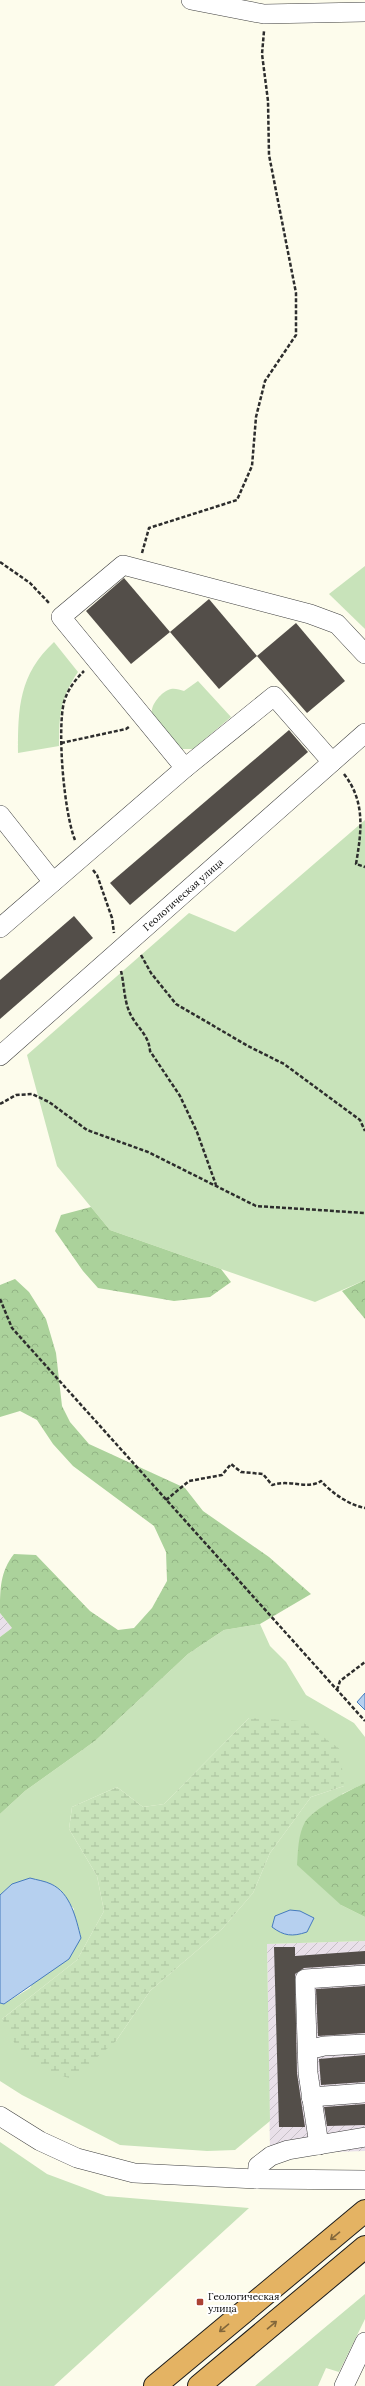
<svg xmlns="http://www.w3.org/2000/svg" width="365" height="2386" viewBox="0 0 365 2386" font-family="Lora,serif">
	<style>
		.industrial { fill: url(#industrial-furrows) }
		.green { fill: #c8e3ba; fill-rule: evenodd }
		.forest { fill: url(#forest-crowns) }
		.wetland { fill: url(#wetland-marsh) }
		.water { fill: #b6d0ef; stroke: #457abe }
		.building { fill: #534e49 }
		.lines { fill: none; stroke-linecap: round; stroke-linejoin: round }
		.minor-casing { stroke: #3e3e3e; stroke-width: 20 }
		.highway-casing { stroke: #1c1c1c; stroke-width: 24 }
		.path { stroke: #2d2d2d; stroke-width: 2.5; stroke-dasharray: 4 2; stroke-linecap: butt }
		.minor { stroke: #fff; stroke-width: 19 }
		.highway { stroke: #e4b363; stroke-width: 22 }
		.oneway { stroke: #82673b }
		.poi-dot { fill: #ab4133; stroke: #fff; stroke-width: 1.5 }
		.labels { text-anchor: middle; stroke-width: 4; stroke-linejoin: round; paint-order: stroke }
		.street-label { font-size: 10px; fill: #0b0b0b; stroke: #fff }
		.poi-label { font-size: 10px; fill: #0b0b0b; stroke: #fff; text-anchor: start }
	</style>
	<defs>
		<pattern id="industrial-furrows" width="10" height="10" patternUnits="userSpaceOnUse"><rect width="10" height="10" fill="#e9e0e9"/><path d="M-1 1l2-2M0 10L10 0M9 11l2-2" fill="none" stroke="#c6bfc6"/></pattern>
		<pattern id="forest-crowns" width="20" height="18" patternUnits="userSpaceOnUse"><rect width="20" height="18" fill="#abd29b"/><path d="M2 6a3 3 0 1 1 6 0M12 15a3 3 0 1 1 6 0" fill="none" stroke="#92b384"/></pattern>
		<pattern id="wetland-marsh" width="20" height="14" patternUnits="userSpaceOnUse"><rect width="20" height="14" fill="#c8e3ba"/><path d="M1 5h8M5 5V1M11 12h8M15 12V8" fill="none" stroke="#aac19f"/></pattern>
	</defs>
	<rect width="100%" height="100%" fill="#fdfcec"/>
	<g class="industrial">
		<polygon points="0,1613 12,1628 0,1637"/>
		<polygon points="365,1941 365,2151 270,2154 267,1944"/>
	</g>
	<g class="green">
		<polygon points="365,566 365,629 329,594"/>
		<path d="M54,642L78,672C60,698 59,716 59,746L18,753C18,707 19,675 54,642Z"/>
		<path d="M198,681L231,717L193,749H180L152,714C150,705 162,691 171,689C175,688 180,690 184,691Z"/>
		<polygon points="365,820 365,1280 315,1302 110,1230 57,1166 27,1055 189,913 235,932"/>
		<path d="M260,1624L270,1646L286,1662L306,1695L354,1723L365,1737V1783L342,1794L341,1905L365,1917V1941L267,1944L270,2121L235,2150L207,2151L120,2145L22,2095L0,2081V2003L4,2004L30,1988L74,1909L52,1884H12L0,1895V1814L25,1791L95,1741L188,1654L224,1630ZM249,1718L344,1786L311,1797L270,1853L253,1893L222,1929L150,1991L116,2041L2,2019L77,1960L104,1911L97,1876L69,1829L72,1807L117,1787L143,1807L164,1804Z"/>
		<polygon points="0,2142 47,2174 106,2196 249,2208 54,2386 0,2386"/>
		<polygon points="365,2294 365,2319 339,2372 326,2368 318,2386 255,2386"/>
	</g>
	<g class="forest">
		<polygon points="91,1207 110,1230 221,1269 231,1282 210,1297 174,1301 98,1288 83,1271 55,1231 61,1215"/>
		<path d="M15,1279L29,1292L46,1319L56,1353L62,1406L70,1422L89,1444L185,1488L203,1511L269,1557L311,1594L260,1624L224,1630L188,1654L95,1741L25,1791L0,1814V1637L12,1628L0,1613C0,1589 0,1572 14,1554L36,1555L90,1611L118,1630L134,1628L152,1608L167,1581L166,1552L154,1526L73,1466L53,1444L37,1420L20,1411L0,1417V1285Z"/>
		<polygon points="365,1280 365,1319 342,1291"/>
		<path d="M365,1783V1917L341,1905L297,1865C298,1850 298,1835 305,1822C312,1810 351,1789 365,1783Z"/>
	</g>
	<polygon class="wetland" points="249,1718 301,1721 340,1749 344,1786 311,1797 270,1853 253,1893 222,1929 150,1991 116,2041 72,2079 40,2069 16,2046 2,2019 77,1960 104,1911 97,1876 69,1829 72,1807 117,1787 143,1807 164,1804"/>
	<g class="water">
		<polygon points="365,1693 365,1710 357,1702"/>
		<path d="M30,1878C37,1880 45,1881 51,1884C71,1893 76,1919 81,1938L69,1959L4,2004L0,2003V1895L12,1884Z"/>
		<path d="M290,1910L300,1911L314,1918L307,1932C292,1937 284,1936 272,1927L275,1916Z"/>
	</g>
	<g class="building">
		<polygon points="124,578 170,632 131,664 86,611"/>
		<polygon points="209,599 257,656 219,689 170,632"/>
		<polygon points="296,623 345,681 307,713 257,656"/>
		<polygon points="289,730 308,752 130,905 110,883"/>
		<polygon points="74,916 93,938 0,1019 0,980"/>
		<polygon points="274,1947 295,1947 295,1956 365,1951 365,1964 304,1968 295,1974 297,2073 305,2127 279,2127"/>
		<polygon points="365,1986 365,2033 318,2036 316,1989"/>
		<polygon points="365,2055 365,2082 321,2085 319,2059"/>
		<polygon points="365,2104 365,2125 327,2126 324,2107"/>
	</g>
	<g class="lines">
		<defs>
			<g id="minor">
				<polyline points="191,0 264,14 365,12"/>
				<polyline points="185,768 61,617 123,565 310,614 337,624 365,654"/>
				<polyline points="0,815 53,882"/>
				<polyline points="0,928 185,768 274,696 332,762"/>
				<path id="s1" d="M0,1056L365,733"/>
				<polyline points="308,2050 324,2046 365,2044"/>
				<polyline points="311,2097 365,2093"/>
				<polyline points="0,2116 40,2141 77,2158 134,2173 257,2179 365,2180"/>
				<polyline points="319,2145 308,2073 305,1979 365,1975"/>
				<polyline points="257,2179 258,2166 271,2156 288,2150 365,2137"/>
				<polyline points="344,2386 365,2342"/>
			</g>
			<g id="highway">
				<polyline points="155,2386 365,2211"/>
				<polyline points="199,2386 365,2247"/>
			</g>
		</defs>
		<use href="#minor" class="minor-casing"/>
		<use href="#highway" class="highway-casing"/>
		<g class="path">
			<polyline points="142,553 149,528 237,500 252,466 256,417 265,381 296,335 296,293 269,155 268,101 262,54 264,31"/>
			<polyline points="0,562 30,583 50,604"/>
			<polyline points="61,743 126,729 130,726"/>
			<path d="M344,774C365,801 362,829 356,864L365,867"/>
			<path d="M75,840C64,813 57,730 64,702C68,689 75,680 84,671"/>
			<polyline points="93,870 97,875 112,918 114,933"/>
			<polyline points="141,955 151,973 176,1004 248,1046 284,1064 360,1120 365,1131"/>
			<path d="M121,971C124,983 124,999 129,1011C134,1025 149,1034 150,1051L180,1096L197,1132L216,1185"/>
			<polyline points="0,1104 16,1095 32,1094 49,1102 87,1130 148,1152 256,1206 365,1213"/>
			<polyline points="0,1299 12,1328 365,1721"/>
			<path d="M166,1500L189,1481L222,1475L231,1464L241,1472L263,1474L272,1485C290,1479 307,1490 321,1481C332,1493 349,1505 365,1508"/>
			<polyline points="337,1690 340,1681 365,1662"/>
		</g>
		<use href="#minor" class="minor"/>
		<use href="#highway" class="highway"/>
	</g>
	<defs><path id="oneway-shaft" d="M-6 0H5M1.5-3L5.5 0L1.5 3" fill="none" stroke-width="1.6" stroke-linecap="round" stroke-linejoin="round"/></defs>
	<g class="oneway">
		<use href="#oneway-shaft" transform="translate(335 2236) rotate(140)"/>
		<use href="#oneway-shaft" transform="translate(272 2325) rotate(-40)"/>
		<use href="#oneway-shaft" transform="translate(224 2328) rotate(140)"/>
	</g>
	<rect class="poi-dot" x="196" y="2298" width="8" height="8" rx="2"/>
	<g class="labels">
		<g class="street-label">
			<text dy="4" stroke="none"><textPath href="#s1" startOffset="244">Геологическая улица</textPath></text>
		</g>
		<g class="poi-label">
			<text x="208" y="2300">Геологическая<tspan x="208" dy="12">улица</tspan></text>
		</g>
	</g>
</svg>
